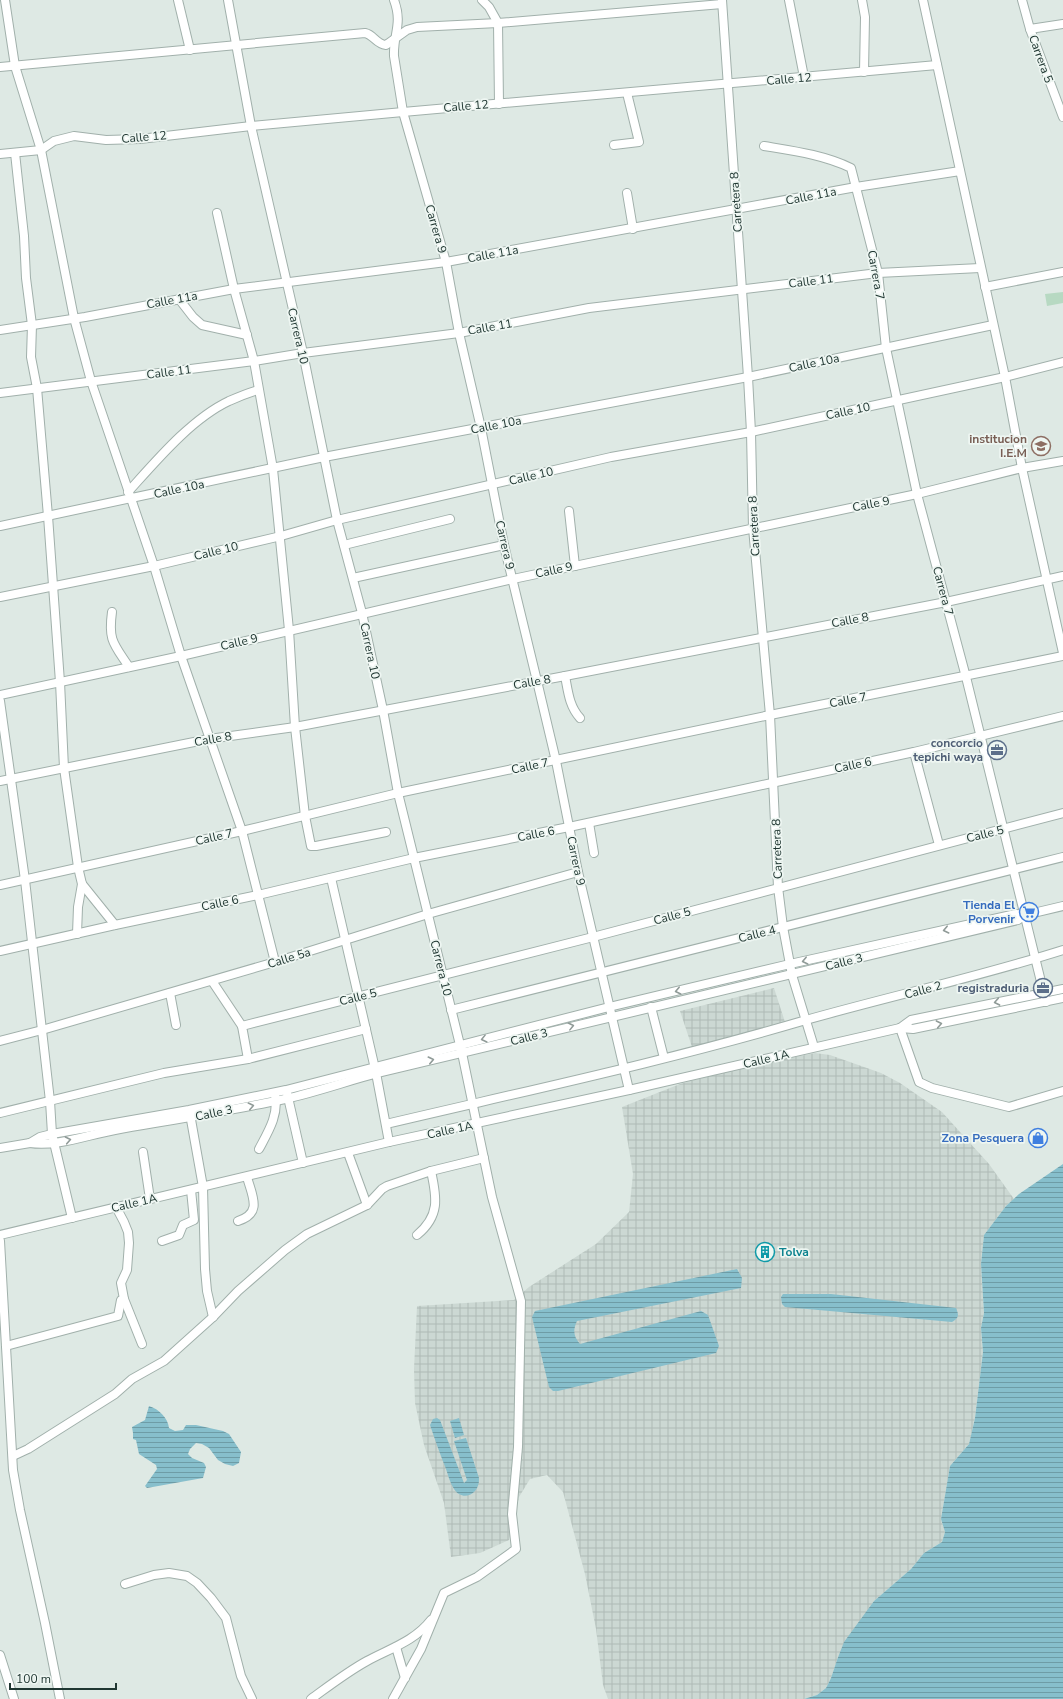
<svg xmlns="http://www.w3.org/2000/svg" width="1063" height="1699" viewBox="0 0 1063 1699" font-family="'Nunito Sans',sans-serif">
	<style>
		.industrial { fill: url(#industrial-grid) }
		.grass { fill: #b7d9c2 }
		.water { fill: url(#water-rules) }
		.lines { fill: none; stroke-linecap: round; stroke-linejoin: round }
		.minor-casing { stroke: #a1b0ab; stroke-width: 10 }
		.minor { stroke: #fff; stroke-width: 8 }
		.oneway { stroke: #909b98 }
		.labels { text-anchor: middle; stroke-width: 3.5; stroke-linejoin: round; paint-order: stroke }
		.street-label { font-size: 12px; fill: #203732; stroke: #eef6f2 }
		.education-label { font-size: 12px; font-weight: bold; fill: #785e54; stroke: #eef6f2; text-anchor: end }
		.service-label { font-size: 12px; font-weight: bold; fill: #4e5e75; stroke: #eef6f2; text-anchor: end }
		.shop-label { font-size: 12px; font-weight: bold; fill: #366cbe; stroke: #eef6f2; text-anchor: end }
		.culture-label { font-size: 12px; font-weight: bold; fill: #0d838f; stroke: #eef6f2; text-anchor: start }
	</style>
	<defs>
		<pattern id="industrial-grid" width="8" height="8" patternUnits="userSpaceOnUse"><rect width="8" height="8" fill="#ccd8d3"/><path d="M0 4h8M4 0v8" fill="none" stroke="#afbab6"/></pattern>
		<pattern id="water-rules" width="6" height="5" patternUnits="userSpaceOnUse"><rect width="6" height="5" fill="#87bfcc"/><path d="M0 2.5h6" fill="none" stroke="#6e9ca6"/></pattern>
	</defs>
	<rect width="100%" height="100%" fill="#dee9e4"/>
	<g class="industrial">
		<polygon points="774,988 785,1022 692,1047 680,1011"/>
		<polygon points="815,1053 830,1055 881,1073 900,1083 942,1112 989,1164 1014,1199 1006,1206 984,1235 981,1264 984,1313 981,1328 983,1352 975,1418 969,1444 950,1466 941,1519 945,1532 942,1542 924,1553 911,1569 874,1601 837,1660 831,1678 826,1688 817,1695 804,1699 608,1699 603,1685 596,1629 585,1574 563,1492 547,1475 530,1479 519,1497 509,1540 480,1553 451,1557 444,1503 424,1445 415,1403 414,1369 417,1306 514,1300 529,1287 596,1244 629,1212 633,1174 622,1107 680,1084 727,1071"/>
	</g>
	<polygon class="grass" points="1063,292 1063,303 1047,306 1045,294"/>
	<g class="water">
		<polygon points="1063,1164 1063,1699 804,1699 817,1695 826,1688 831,1678 837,1660 844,1642 874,1601 911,1569 924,1553 942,1542 945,1532 941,1519 950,1466 969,1444 975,1418 983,1352 981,1328 984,1313 981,1264 984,1235 1006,1206 1019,1194"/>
		<path d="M737,1269L742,1278L741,1288L577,1321C573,1330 573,1336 580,1344L701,1311L708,1315L719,1346L716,1353L558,1391H553L549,1387L532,1317L535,1311Z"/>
		<path d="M783,1294H831L956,1308C959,1315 959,1318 952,1322L785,1307L782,1304L781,1297Z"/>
		<path d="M149,1406C159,1409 168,1418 169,1428L175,1431L183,1430L186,1425H196L223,1431L229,1434L241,1452L239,1463L233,1466L225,1464L218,1460L209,1448L202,1444L196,1443L190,1449L188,1454L192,1458L204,1463L206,1467L203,1478L147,1488L145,1486L157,1469L156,1465L139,1454L136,1440L133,1439V1433L132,1427L145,1420Z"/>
		<path d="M437,1418L440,1420L464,1483L467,1480L454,1441L466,1438L479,1478C480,1495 462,1502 454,1489C450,1483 448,1475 446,1469C440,1454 435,1440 430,1425L433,1419Z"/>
		<polygon points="459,1418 464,1435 455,1438 450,1421"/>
	</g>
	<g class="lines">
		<defs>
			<g id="minor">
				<polyline points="5,0 15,66 41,150 74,318 91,381 154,566 181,656 242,831 275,962"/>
				<polyline points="178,0 190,50"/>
				<polyline points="228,0 251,126 303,353 337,520 362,613 383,710 398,793 462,1053 492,1197 521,1301 518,1447 512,1514 516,1549 477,1577 444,1593 421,1649 393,1699"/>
				<path d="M394,0C403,24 393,34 394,56L403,112L446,262L459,333L481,428L504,545L537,681L556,761L578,872L629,1090"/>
				<polyline points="482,0 489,7 498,23 499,104"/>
				<polyline points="722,0 748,377 751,432 753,528 770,715 778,887 783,927 792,975 814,1047"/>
				<polyline points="789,0 804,77"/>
				<polyline points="862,0 865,17 864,72"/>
				<polyline points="923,0 1005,377 1022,468 1063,653"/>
				<polyline points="1022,0 1030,29 1063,117"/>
				<polyline points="1030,29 1063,24"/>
				<path d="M0,67L365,33C374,35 376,44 386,45L407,30L417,27L498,23L722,4"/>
				<polyline points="614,145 639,142 627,93"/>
				<path d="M764,146C794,151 824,155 851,168L878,273L886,348L917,494L966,677L1046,1002"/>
				<polyline points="15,153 24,236 26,278 32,325 31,357 37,388 48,516 60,682 64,768 78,867 82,884 115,925"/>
				<polyline points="0,154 41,150 54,141 74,136 106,140 140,139 251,126 403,112 937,65"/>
				<polyline points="627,193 633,229"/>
				<polyline points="217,213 234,289 254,361 273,469 289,630 295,727 305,816 311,846 316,846 386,832"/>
				<polyline points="985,287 1063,272"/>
				<polyline points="179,299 193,317 202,325 247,335"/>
				<polyline points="0,330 85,317 234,289 446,262 856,187 960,171"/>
				<polyline points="0,393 254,361 303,353 459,333 589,308 878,273 980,268"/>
				<path d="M128,492C156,461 191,419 229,401C238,397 248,393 258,390"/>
				<polyline points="569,511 575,566"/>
				<polyline points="0,526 324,457 748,377 993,325"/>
				<polyline points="344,545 450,519"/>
				<polyline points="353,578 504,545"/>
				<polyline points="0,597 154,566 281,536 337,520 611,457 751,432 1005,377 1063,362"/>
				<path d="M112,612C108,641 114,644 129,667"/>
				<path d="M565,676C568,691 569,706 580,718"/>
				<polyline points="0,695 181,656 513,579 917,494 1022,468 1063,461"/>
				<polyline points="0,701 25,880 50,1101 52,1134 72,1218"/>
				<polyline points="914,752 939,845"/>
				<polyline points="0,781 209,739 295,727 565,676 946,602 1063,576"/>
				<polyline points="589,823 594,853"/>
				<polyline points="331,878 376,1073 389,1142"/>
				<polyline points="0,885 242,831 398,793 770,715 1063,656"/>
				<polyline points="77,934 78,907 82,884"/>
				<polyline points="0,951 115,925 258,895 414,858 569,827 914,752 1063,716"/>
				<polyline points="212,981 242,1026"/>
				<polyline points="170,993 176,1025"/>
				<polyline points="651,1007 664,1058"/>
				<polyline points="451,1010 1063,857"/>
				<polyline points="900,1028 919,1082 932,1088 1009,1107 1063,1091"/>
				<polyline points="900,1028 911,1020 1063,989"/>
				<polyline points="0,1041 42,1030 275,962 428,914 578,872"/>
				<polyline points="248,1059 242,1026 593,937 1063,813"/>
				<polyline points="287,1093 303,1163"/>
				<polyline points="0,1113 164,1073 248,1059 366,1029"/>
				<polyline points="190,1114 203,1187 205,1269 207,1291 213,1317"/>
				<path d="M386,1124C526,1091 667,1061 806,1020C891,996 978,977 1063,950"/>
				<path d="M30,1143C57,1147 87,1135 115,1130C172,1120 229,1111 285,1099C317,1092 347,1081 378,1073C591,1020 805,972 1018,920L1025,915L1063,906"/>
				<polyline points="0,1148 30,1143 40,1137 52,1134 189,1110 286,1090 609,1007 790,964 1016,914 1025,915"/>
				<path d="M259,1149C268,1132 279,1115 275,1095"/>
				<polyline points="143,1152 150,1199"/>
				<polyline points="348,1153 367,1205"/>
				<path d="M238,1221C263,1213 252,1196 247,1177"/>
				<polyline points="0,1235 389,1142 629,1090 900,1028 913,1029 1063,998"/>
				<path d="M417,1235C440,1216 437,1198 431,1171"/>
				<polyline points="0,1241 13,1470 20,1510 45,1623 60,1699"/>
				<polyline points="162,1241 179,1235 183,1225 194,1220 191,1190"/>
				<polyline points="124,1299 142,1344"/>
				<polyline points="6,1346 118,1316 121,1300 124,1299 121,1283 127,1270 129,1243 128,1232 124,1222 116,1207"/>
				<polyline points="13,1456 28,1449 115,1394 132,1379 164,1361 213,1317 238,1291 285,1250 307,1234 367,1205 382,1189 387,1186 431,1171 484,1158"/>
				<polyline points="125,1584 154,1575 169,1573 187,1576 197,1583 211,1598 226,1618 241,1676 252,1699"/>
				<polyline points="396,1647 405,1678"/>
				<polyline points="0,1655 14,1699"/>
				<path d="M311,1699C329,1686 347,1672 367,1661C389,1649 415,1641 431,1620"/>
			</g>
		</defs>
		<use href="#minor" class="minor-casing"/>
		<use href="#minor" class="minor"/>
	</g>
	<defs><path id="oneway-chevron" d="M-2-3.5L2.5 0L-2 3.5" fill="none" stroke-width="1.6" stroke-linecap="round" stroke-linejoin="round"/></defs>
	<g class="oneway">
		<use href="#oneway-chevron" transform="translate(946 930) rotate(167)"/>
		<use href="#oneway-chevron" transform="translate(805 961) rotate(167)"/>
		<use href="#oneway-chevron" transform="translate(678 991) rotate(167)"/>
		<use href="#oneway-chevron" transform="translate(997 1002) rotate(169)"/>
		<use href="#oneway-chevron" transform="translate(939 1024) rotate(-11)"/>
		<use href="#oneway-chevron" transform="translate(571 1026) rotate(-14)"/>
		<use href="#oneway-chevron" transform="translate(484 1039) rotate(166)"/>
		<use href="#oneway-chevron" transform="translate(431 1060) rotate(-13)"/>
		<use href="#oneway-chevron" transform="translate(251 1106) rotate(-12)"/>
		<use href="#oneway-chevron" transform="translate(68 1140) rotate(-11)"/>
	</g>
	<defs>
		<symbol id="school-ring" viewBox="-11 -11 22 22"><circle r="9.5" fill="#eef6f2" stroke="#8d6e63" stroke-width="1.5"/><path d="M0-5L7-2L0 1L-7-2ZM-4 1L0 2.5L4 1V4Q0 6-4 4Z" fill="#8d6e63"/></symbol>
		<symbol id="office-ring" viewBox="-11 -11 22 22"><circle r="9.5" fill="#eef6f2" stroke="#5c6f8a" stroke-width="1.5"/><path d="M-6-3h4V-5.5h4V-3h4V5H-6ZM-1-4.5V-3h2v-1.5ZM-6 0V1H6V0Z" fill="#5c6f8a"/></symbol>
		<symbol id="supermarket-ring" viewBox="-11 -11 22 22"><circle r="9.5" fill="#eef6f2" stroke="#3f7fe0" stroke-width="1.5"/><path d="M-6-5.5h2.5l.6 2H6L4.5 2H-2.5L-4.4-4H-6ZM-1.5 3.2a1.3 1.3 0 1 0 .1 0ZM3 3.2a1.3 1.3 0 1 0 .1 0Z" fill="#3f7fe0"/></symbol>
		<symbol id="shop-ring" viewBox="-11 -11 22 22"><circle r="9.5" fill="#eef6f2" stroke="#3f7fe0" stroke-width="1.5"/><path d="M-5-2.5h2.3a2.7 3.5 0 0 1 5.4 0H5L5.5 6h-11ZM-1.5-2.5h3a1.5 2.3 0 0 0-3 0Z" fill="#3f7fe0"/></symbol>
		<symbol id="building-ring" viewBox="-11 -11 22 22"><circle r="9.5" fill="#eef6f2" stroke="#0f9aa8" stroke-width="1.5"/><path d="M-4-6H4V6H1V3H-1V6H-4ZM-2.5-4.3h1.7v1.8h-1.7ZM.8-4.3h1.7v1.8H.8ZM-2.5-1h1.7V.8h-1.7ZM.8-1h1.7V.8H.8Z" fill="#0f9aa8"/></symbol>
	</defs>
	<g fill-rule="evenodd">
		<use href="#school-ring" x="1030" y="435" width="22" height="22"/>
		<use href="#office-ring" x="986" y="739" width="22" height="22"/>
		<use href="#supermarket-ring" x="1018" y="901" width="22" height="22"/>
		<use href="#office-ring" x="1032" y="977" width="22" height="22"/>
		<use href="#shop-ring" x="1027" y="1127" width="22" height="22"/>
		<use href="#building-ring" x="754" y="1241" width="22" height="22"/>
	</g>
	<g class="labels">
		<g class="street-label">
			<text transform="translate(1041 59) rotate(70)" y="4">Carrera 5</text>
			<text transform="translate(789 79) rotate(-5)" y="4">Calle 12</text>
			<text transform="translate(466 106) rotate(-5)" y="4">Calle 12</text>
			<text transform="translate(144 137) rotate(-5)" y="4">Calle 12</text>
			<text transform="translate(811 196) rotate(-11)" y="4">Calle 11a</text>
			<text transform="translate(736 202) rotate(-94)" y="4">Carretera 8</text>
			<text transform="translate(436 229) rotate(74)" y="4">Carrera 9</text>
			<text transform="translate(493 254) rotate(-10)" y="4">Calle 11a</text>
			<text transform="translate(876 275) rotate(80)" y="4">Carrera 7</text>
			<text transform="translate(811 281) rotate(-7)" y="4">Calle 11</text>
			<text transform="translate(172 300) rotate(-10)" y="4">Calle 11a</text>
			<text transform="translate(490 327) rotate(-10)" y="4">Calle 11</text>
			<text transform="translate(298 336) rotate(77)" y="4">Carrera 10</text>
			<text transform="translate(814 363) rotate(-12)" y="4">Calle 10a</text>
			<text transform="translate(169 372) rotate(-7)" y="4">Calle 11</text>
			<text transform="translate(848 411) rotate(-12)" y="4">Calle 10</text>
			<text transform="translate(496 425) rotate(-11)" y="4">Calle 10a</text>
			<text transform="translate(531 476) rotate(-13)" y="4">Calle 10</text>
			<text transform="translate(179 489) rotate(-12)" y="4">Calle 10a</text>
			<text transform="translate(871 504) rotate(-11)" y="4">Calle 9</text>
			<text transform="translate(754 526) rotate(-93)" y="4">Carretera 8</text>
			<text transform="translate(505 545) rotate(77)" y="4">Carrera 9</text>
			<text transform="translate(216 551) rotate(-14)" y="4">Calle 10</text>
			<text transform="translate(554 570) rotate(-12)" y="4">Calle 9</text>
			<text transform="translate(943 591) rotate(75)" y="4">Carrera 7</text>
			<text transform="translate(850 620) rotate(-11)" y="4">Calle 8</text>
			<text transform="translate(239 642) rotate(-13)" y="4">Calle 9</text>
			<text transform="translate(370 651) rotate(78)" y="4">Carrera 10</text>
			<text transform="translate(532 682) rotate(-10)" y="4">Calle 8</text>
			<text transform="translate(848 700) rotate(-11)" y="4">Calle 7</text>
			<text transform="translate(213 739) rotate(-10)" y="4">Calle 8</text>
			<text transform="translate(853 765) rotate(-12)" y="4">Calle 6</text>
			<text transform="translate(530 766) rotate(-12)" y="4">Calle 7</text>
			<text transform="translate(536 834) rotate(-11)" y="4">Calle 6</text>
			<text transform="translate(985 834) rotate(-14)" y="4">Calle 5</text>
			<text transform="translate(214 837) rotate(-13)" y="4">Calle 7</text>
			<text transform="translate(777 849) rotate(-92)" y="4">Carretera 8</text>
			<text transform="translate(576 861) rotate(78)" y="4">Carrera 9</text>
			<text transform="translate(220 903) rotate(-12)" y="4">Calle 6</text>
			<text transform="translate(672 916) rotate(-15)" y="4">Calle 5</text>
			<text transform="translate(757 934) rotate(-14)" y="4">Calle 4</text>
			<text transform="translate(289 958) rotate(-17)" y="4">Calle 5a</text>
			<text transform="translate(844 962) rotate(-14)" y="4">Calle 3</text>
			<text transform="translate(441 968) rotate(76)" y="4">Carrera 10</text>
			<text transform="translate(923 990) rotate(-15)" y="4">Calle 2</text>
			<text transform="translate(358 997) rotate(-14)" y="4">Calle 5</text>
			<text transform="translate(529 1037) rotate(-14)" y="4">Calle 3</text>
			<text transform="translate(766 1059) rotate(-13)" y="4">Calle 1A</text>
			<text transform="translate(214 1113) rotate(-12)" y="4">Calle 3</text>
			<text transform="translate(450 1130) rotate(-12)" y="4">Calle 1A</text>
			<text transform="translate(134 1203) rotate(-13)" y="4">Calle 1A</text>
		</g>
		<g class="education-label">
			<text x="1027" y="443">institucion<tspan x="1027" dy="14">I.E.M</tspan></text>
		</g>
		<g class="service-label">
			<text x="983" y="747">concorcio<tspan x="983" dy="14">tepichi waya</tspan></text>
			<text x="1029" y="992">registraduria</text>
		</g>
		<g class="shop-label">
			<text x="1015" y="909">Tienda El<tspan x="1015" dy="14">Porvenir</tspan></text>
			<text x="1024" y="1142">Zona Pesquera</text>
		</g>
		<g class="culture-label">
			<text x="779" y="1256">Tolva</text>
		</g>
	</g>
	<path d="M10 1683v6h106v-6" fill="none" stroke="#203732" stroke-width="2"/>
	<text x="16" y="1683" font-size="12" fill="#203732" stroke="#eef6f2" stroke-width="3" paint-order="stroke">100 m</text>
</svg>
